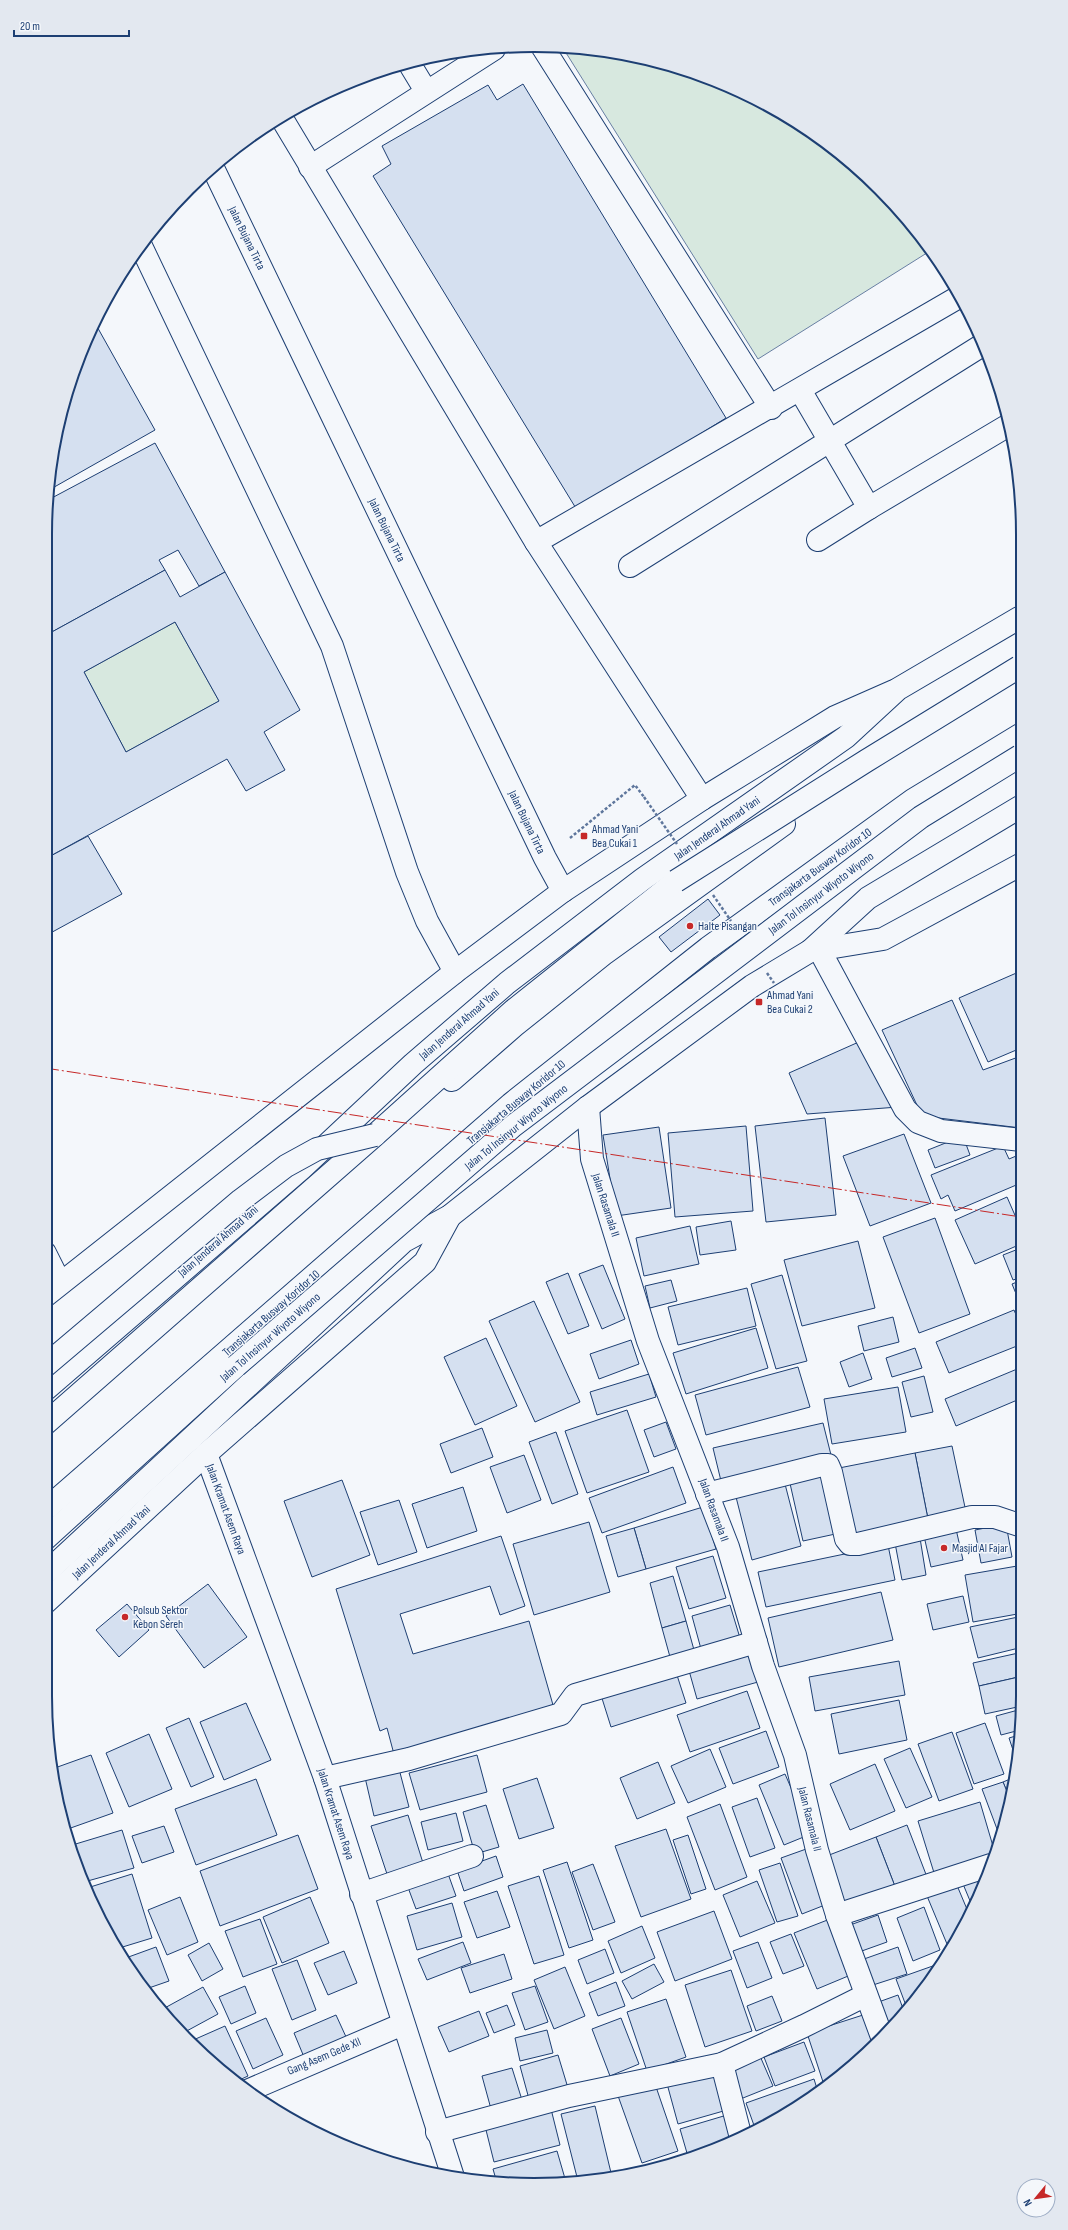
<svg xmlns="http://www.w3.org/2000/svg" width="1068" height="2230" viewBox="0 0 1068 2230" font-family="'Sofia Sans Condensed',sans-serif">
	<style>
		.green { fill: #d7e8df; stroke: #687fa3 }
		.building { fill: #d5e0f0; stroke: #1d3f73; fill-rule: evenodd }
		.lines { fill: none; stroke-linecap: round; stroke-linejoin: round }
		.minor-casing { stroke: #1d3f73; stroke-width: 24 }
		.major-casing { stroke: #1d3f73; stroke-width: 24 }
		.highway-casing { stroke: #1d3f73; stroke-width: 24 }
		.path { stroke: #5e769c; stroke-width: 2.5; stroke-dasharray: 3 2; stroke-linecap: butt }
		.minor { stroke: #f4f7fb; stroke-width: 22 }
		.major { stroke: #f4f7fb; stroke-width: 22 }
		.highway { stroke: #f4f7fb; stroke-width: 22 }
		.highway-bridge-casing { stroke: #1d3f73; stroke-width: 24; stroke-linecap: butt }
		.path-bridge { stroke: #5e769c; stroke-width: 2.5; stroke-dasharray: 3 2; stroke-linecap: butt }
		.highway-bridge { stroke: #f4f7fb; stroke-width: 22 }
		.power { stroke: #c62828; stroke-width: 1; stroke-dasharray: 14 3 2 3; stroke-linecap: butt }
		.poi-dot { fill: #c62828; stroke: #f4f7fb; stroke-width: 1.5 }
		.labels { text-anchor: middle; stroke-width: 3; stroke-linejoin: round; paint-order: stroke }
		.street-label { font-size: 12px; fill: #1d3f73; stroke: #f4f7fb }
		.poi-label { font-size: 12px; fill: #1d3f73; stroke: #f4f7fb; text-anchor: start }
		.rim { fill: none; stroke: #1d3f73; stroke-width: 2 }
	</style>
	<rect width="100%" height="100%" fill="#f4f7fb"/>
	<g class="green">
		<polygon points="563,48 630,54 721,82 832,146 922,236 930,251 758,359"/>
		<polygon points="175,622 219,701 126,752 84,672"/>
	</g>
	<g class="building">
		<polygon points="523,84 726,418 577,510 373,176 391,164 382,146 488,85 497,100"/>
		<polygon points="95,323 155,430 49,490 54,438 82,347"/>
		<polygon points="155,443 225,572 199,586 178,550 159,560 165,570 50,633 45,624 45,534 48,500"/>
		<path d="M165,570L180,597L225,572L300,710L264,732L285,770L246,791L227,759L45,859V624L50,633ZM175,622L219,701L126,752L84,672Z"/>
		<polygon points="88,836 122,894 45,936 45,859"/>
		<polygon points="708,899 720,915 671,952 659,937"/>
		<polygon points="1021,971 1021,1048 988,1062 959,998"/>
		<polygon points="952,1000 983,1070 1021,1056 1021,1128 922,1116 882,1030"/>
		<polygon points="861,1041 898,1107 807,1114 789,1073"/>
		<polygon points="825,1118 836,1215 766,1222 755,1126"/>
		<polygon points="746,1126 753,1211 675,1217 668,1133"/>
		<polygon points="659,1127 671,1208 616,1216 603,1135"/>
		<polygon points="904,1134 931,1203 870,1226 843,1156"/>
		<polygon points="963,1136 970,1155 935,1168 928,1150"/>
		<polygon points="1003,1146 1009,1159 1021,1154 1021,1183 955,1211 948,1195 941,1199 931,1175"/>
		<polygon points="1007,1197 1021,1229 1021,1244 975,1264 955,1220"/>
		<polygon points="935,1218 970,1314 919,1333 883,1237"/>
		<polygon points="731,1221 736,1250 700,1255 696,1227"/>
		<polygon points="690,1226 699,1264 644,1276 636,1238"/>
		<polygon points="858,1241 875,1308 802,1326 784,1260"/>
		<polygon points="1021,1248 1022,1277 1013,1280 1003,1255"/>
		<polygon points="603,1265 625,1319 602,1329 579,1274"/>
		<polygon points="568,1273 589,1326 568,1334 546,1282"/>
		<polygon points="782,1275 807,1361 776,1369 751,1284"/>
		<polygon points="671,1280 677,1301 650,1308 645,1286"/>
		<polygon points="1022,1280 1022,1300 1019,1301 1012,1284"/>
		<polygon points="747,1288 756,1326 678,1345 668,1307"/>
		<polygon points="534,1301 580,1402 535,1422 489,1321"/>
		<polygon points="1014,1310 1022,1329 1022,1344 949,1373 936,1342"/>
		<polygon points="893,1317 899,1342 864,1351 858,1326"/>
		<polygon points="756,1328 768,1368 686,1394 673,1353"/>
		<polygon points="486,1338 517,1406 475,1425 444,1357"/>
		<polygon points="631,1340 639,1364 599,1379 590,1354"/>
		<polygon points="915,1348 922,1368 892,1377 886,1358"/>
		<polygon points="863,1353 872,1379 849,1387 840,1362"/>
		<polygon points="798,1367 810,1407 706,1435 695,1395"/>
		<polygon points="1022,1367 1022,1398 956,1426 945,1399"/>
		<polygon points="649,1374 656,1397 597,1415 590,1392"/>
		<polygon points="924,1376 933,1412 911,1417 902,1382"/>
		<polygon points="898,1387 906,1432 832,1444 824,1399"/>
		<polygon points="627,1410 649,1472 587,1493 565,1431"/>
		<polygon points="666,1422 676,1449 654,1457 644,1430"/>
		<polygon points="823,1423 831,1455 721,1481 713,1448"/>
		<polygon points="482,1428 493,1457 451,1473 440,1444"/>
		<polygon points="556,1432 578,1494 552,1504 529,1442"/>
		<polygon points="952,1446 966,1512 928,1519 915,1453"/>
		<polygon points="915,1453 928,1519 852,1534 839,1468"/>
		<polygon points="524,1455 541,1500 507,1513 490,1467"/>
		<polygon points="673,1467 686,1503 602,1533 589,1498"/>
		<polygon points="826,1471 840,1533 803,1541 789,1479"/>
		<polygon points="342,1480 370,1555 312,1577 284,1501"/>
		<polygon points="785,1484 801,1546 752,1560 736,1497"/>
		<polygon points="463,1487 477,1531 427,1548 412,1504"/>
		<polygon points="399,1500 417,1552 378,1565 360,1512"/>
		<polygon points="703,1507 716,1549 646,1569 634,1528"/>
		<polygon points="589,1522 610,1592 534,1615 513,1544"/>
		<polygon points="1006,1524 1012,1557 981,1563 975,1530"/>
		<polygon points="634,1528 646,1569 618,1577 606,1536"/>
		<polygon points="956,1529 963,1560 931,1567 924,1536"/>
		<polygon points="501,1536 525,1606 500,1615 490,1586 400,1614 413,1654 529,1621 555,1712 395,1758 387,1728 380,1731 336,1589"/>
		<polygon points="920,1538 926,1575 902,1580 895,1543"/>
		<polygon points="888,1545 895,1580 766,1607 758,1572"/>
		<polygon points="713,1556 726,1598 689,1609 676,1567"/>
		<polygon points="1023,1565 1023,1613 973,1622 965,1575"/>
		<polygon points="673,1576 686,1621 662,1628 650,1583"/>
		<polygon points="208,1584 247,1637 204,1668 166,1616"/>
		<polygon points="881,1592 893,1640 779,1667 768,1618"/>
		<polygon points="963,1596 969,1622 933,1630 927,1604"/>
		<polygon points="127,1604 149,1630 119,1657 96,1630"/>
		<polygon points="730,1605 740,1638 701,1649 692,1616"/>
		<polygon points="1023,1616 1023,1647 978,1658 970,1627"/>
		<polygon points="686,1621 694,1650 670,1657 662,1628"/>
		<polygon points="749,1649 758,1682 697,1699 688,1667"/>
		<polygon points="1023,1652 1023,1676 979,1686 973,1663"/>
		<polygon points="899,1661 905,1695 815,1711 809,1677"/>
		<polygon points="675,1669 686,1703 611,1727 600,1692"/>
		<polygon points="1023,1676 1022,1706 985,1714 979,1686"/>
		<polygon points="747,1691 760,1728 690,1752 677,1715"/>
		<polygon points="899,1700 907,1740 839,1754 831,1714"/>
		<polygon points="246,1703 271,1760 224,1780 200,1722"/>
		<polygon points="1022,1709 1020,1730 1001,1735 996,1716"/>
		<polygon points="189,1718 214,1777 191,1787 166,1728"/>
		<polygon points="985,1723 1004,1774 974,1784 956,1733"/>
		<polygon points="766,1731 779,1767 733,1784 719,1748"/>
		<polygon points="952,1732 973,1789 939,1801 918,1744"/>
		<polygon points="149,1734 172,1789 129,1807 106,1753"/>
		<polygon points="1019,1735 1017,1762 1009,1738"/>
		<polygon points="910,1748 932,1797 906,1808 884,1759"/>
		<polygon points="710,1749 726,1787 688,1803 671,1766"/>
		<polygon points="91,1755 113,1813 65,1830 54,1791 52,1769"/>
		<polygon points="477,1755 487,1792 420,1810 409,1773"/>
		<polygon points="658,1762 675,1803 637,1819 620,1778"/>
		<polygon points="875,1764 895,1811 850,1830 830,1784"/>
		<polygon points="398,1765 409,1807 374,1816 364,1773"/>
		<polygon points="785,1774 811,1834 784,1845 759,1785"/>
		<polygon points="1015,1777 1014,1792 1011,1801 1003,1782"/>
		<polygon points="537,1778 554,1828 519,1839 503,1789"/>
		<polygon points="256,1779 277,1835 196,1865 175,1809"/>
		<polygon points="1003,1782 1011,1801 1000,1837 982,1789"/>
		<polygon points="757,1798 775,1848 750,1857 732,1807"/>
		<polygon points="980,1802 995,1853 993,1858 935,1876 918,1821"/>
		<polygon points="720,1804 747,1877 715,1890 687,1817"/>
		<polygon points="486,1805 499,1847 475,1854 463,1812"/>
		<polygon points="456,1813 463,1841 428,1850 421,1822"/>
		<polygon points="408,1815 423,1863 387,1874 371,1826"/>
		<polygon points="907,1825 927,1877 896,1889 876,1837"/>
		<polygon points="164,1826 174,1852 142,1863 132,1836"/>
		<polygon points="666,1829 691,1899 641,1917 615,1846"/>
		<polygon points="122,1830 134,1868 84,1882 69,1846"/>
		<polygon points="298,1835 318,1889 220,1926 200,1871"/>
		<polygon points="688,1835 706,1889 691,1894 673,1840"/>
		<polygon points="876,1837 896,1889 844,1909 824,1857"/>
		<polygon points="809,1848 830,1903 802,1914 781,1858"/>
		<polygon points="496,1856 503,1877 464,1891 457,1870"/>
		<polygon points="567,1862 593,1940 569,1948 543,1870"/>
		<polygon points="780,1863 798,1916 777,1922 759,1870"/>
		<polygon points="593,1864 615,1922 593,1930 572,1872"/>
		<polygon points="446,1868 456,1896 416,1909 406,1882"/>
		<polygon points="132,1874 152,1938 116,1949 87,1888"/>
		<polygon points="989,1874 986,1883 973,1908 963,1884"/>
		<polygon points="539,1876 564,1955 534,1964 508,1886"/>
		<polygon points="757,1881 775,1923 740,1937 723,1895"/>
		<polygon points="956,1883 969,1914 956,1940 947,1944 927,1896"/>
		<polygon points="497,1891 510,1927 477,1938 464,1902"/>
		<polygon points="180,1897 198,1942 167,1955 148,1910"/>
		<polygon points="310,1897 329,1943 282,1963 263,1917"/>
		<polygon points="452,1903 462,1937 417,1950 407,1916"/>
		<polygon points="924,1907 940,1950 913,1961 897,1918"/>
		<polygon points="714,1911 732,1959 675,1981 657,1932"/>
		<polygon points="878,1915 887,1942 859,1952 850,1925"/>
		<polygon points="260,1919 277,1964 243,1977 225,1931"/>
		<polygon points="830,1919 853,1974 817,1989 794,1933"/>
		<polygon points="642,1926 655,1958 621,1973 608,1941"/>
		<polygon points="791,1934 804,1966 783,1974 770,1942"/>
		<polygon points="463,1942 471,1963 427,1980 418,1959"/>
		<polygon points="758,1942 772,1978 747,1988 733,1951"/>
		<polygon points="209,1943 223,1969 202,1981 188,1955"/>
		<polygon points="156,1947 169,1981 143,1990 123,1959"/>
		<polygon points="898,1947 907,1974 873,1985 864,1959"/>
		<polygon points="605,1949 614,1973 587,1984 578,1960"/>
		<polygon points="344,1951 357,1983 328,1995 314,1963"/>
		<polygon points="504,1954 512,1979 470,1993 461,1968"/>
		<polygon points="297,1960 316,2010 292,2020 272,1969"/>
		<polygon points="944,1962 941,1967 908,2011 896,1979"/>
		<polygon points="654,1964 664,1982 632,1999 622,1981"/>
		<polygon points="565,1967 585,2016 554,2029 534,1980"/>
		<polygon points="731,1970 752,2031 705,2047 685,1985"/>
		<polygon points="616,1982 625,2006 598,2016 589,1993"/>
		<polygon points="245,1986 256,2013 231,2024 219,1997"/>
		<polygon points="535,1986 548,2022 525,2030 512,1993"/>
		<polygon points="203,1987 218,2014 183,2033 161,2010"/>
		<polygon points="898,1995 905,2014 884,2035 873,2004"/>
		<polygon points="772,1996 782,2021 756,2031 747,2006"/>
		<polygon points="666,1999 686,2057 647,2071 627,2012"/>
		<polygon points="507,2005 515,2025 494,2033 486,2013"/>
		<polygon points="479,2011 489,2036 449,2052 438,2027"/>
		<polygon points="336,2015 347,2039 304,2057 294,2033"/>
		<polygon points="863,2015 873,2045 825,2088 807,2033"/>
		<polygon points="266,2018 283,2055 253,2069 236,2031"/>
		<polygon points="621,2018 639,2064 610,2076 592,2029"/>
		<polygon points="225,2026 248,2076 235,2082 211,2063 191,2041"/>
		<polygon points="547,2030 553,2053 520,2061 515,2038"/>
		<polygon points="804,2042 815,2071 775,2086 764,2057"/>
		<polygon points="558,2055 568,2088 529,2099 520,2066"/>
		<polygon points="760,2056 773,2086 738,2100 726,2069"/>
		<polygon points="714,2066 727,2110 678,2124 666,2080"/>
		<polygon points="512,2068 522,2100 491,2109 482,2076"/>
		<polygon points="814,2079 818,2092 756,2131 746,2103"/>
		<polygon points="654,2081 678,2151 642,2163 617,2093"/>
		<polygon points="550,2105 560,2145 494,2162 484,2122"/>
		<polygon points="595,2106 612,2177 598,2181 578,2181 561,2114"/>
		<polygon points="727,2115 734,2141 689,2160 680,2129"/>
		<polygon points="557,2151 566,2182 497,2183 493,2169"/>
	</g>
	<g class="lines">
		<defs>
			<g id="minor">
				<polyline points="542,46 771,408"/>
				<polyline points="409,63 426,91"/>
				<polyline points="281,117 536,542 702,799"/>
				<polyline points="310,167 494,49"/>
				<polyline points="213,168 545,858 563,891"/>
				<polyline points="141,246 332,646 407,872 427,921 455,972"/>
				<polyline points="800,390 869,508 1007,426"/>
				<polyline points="818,540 869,508"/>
				<polyline points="536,542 957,298"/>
				<polyline points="630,566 984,344"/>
				<polyline points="819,949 905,1109 918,1122 941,1131 1021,1140"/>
				<polyline points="452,1080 514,1026 605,953 784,824"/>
				<polyline points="588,1107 592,1159 648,1341 728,1547 763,1666 795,1755 817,1850 837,1915 882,2037"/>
				<polyline points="45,1253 60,1283"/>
				<polyline points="206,1454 325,1778 453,2177"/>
				<polyline points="707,1494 822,1465 828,1465 831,1472 846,1539 850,1544 858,1544 972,1517 995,1517 1022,1526"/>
				<polyline points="45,1510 511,1104 708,948 913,800 1020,735"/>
				<polyline points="325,1778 409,1759 561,1714 575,1695 756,1642"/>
				<polyline points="361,1894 472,1856"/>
				<polyline points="837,1915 991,1865"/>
				<polyline points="722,2064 741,2138"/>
				<polyline points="247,2091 403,2024"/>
				<polyline points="437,2132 569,2096 722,2064 804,2026 866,1995"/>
			</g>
			<g id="major">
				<polyline points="810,951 883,939 1020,865"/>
				<polyline points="45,1296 455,972 563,891 702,799 835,717 894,691"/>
				<polyline points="45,1603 206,1454 425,1262 450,1216"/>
			</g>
			<g id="highway">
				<polyline points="45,1390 301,1169 413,1064 507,983 643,879 846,737 898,689 1019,618"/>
				<polyline points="45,1424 375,1135 514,1010 676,881"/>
				<polyline points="45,1539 236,1366"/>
				<polyline points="45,1574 404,1241 450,1216 588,1107 752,986 810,951 868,898 1020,807"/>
			</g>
		</defs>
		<use href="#minor" class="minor-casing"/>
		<use href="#major" class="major-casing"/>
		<use href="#highway" class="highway-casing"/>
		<polyline class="path" points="570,838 635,785 644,797"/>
		<use href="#minor" class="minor"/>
		<use href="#major" class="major"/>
		<use href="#highway" class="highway"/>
		<defs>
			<g id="highway-bridge">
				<polyline points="676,881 866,761 1019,667"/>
				<polyline points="45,1366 241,1200 286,1166 317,1149 375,1135"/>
				<polyline points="236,1366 513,1126 921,817 1020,756"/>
			</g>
		</defs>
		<use href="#highway-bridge" class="highway-bridge-casing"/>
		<g class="path-bridge">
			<polyline points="644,797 677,844"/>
			<polyline points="713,895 731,921"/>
			<polyline points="767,973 774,983"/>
		</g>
		<use href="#highway-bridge" class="highway-bridge"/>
		<polyline class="power" points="45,1068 1021,1217"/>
	</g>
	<g class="poi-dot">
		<rect x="580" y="832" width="8" height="8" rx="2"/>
		<circle cx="690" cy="926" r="4"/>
		<rect x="755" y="998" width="8" height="8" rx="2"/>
		<circle cx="944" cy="1548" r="4"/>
		<circle cx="125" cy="1617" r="4"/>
	</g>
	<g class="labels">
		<g class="street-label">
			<text transform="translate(247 238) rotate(64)" y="4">Jalan Bujana Tirta</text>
			<text transform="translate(387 530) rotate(64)" y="4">Jalan Bujana Tirta</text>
			<text transform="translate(527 822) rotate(64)" y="4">Jalan Bujana Tirta</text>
			<text transform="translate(717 828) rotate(-35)" y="4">Jalan Jenderal Ahmad Yani</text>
			<text transform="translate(820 867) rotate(-36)" y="4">Transjakarta Busway Koridor 10</text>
			<text transform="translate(821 893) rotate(-37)" y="4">Jalan Tol Insinyur Wiyoto Wiyono</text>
			<text transform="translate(459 1024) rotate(-41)" y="4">Jalan Jenderal Ahmad Yani</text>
			<text transform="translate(516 1102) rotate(-40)" y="4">Transjakarta Busway Koridor 10</text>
			<text transform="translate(516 1127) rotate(-39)" y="4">Jalan Tol Insinyur Wiyoto Wiyono</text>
			<text transform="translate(606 1205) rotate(72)" y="4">Jalan Rasamala II</text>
			<text transform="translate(218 1241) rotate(-41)" y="4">Jalan Jenderal Ahmad Yani</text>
			<text transform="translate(271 1313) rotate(-41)" y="4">Transjakarta Busway Koridor 10</text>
			<text transform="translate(270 1337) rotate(-41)" y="4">Jalan Tol Insinyur Wiyoto Wiyono</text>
			<text transform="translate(226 1509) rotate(70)" y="4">Jalan Kramat Asem Raya</text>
			<text transform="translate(714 1510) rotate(70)" y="4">Jalan Rasamala II</text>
			<text transform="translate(111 1542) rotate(-43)" y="4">Jalan Jenderal Ahmad Yani</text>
			<text transform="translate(336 1814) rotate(72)" y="4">Jalan Kramat Asem Raya</text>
			<text transform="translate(810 1819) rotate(76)" y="4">Jalan Rasamala II</text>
			<text transform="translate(324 2056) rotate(-23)" y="4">Gang Asem Gede XII</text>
		</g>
		<g class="poi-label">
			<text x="592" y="833">Ahmad Yani<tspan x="592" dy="14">Bea Cukai 1</tspan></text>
			<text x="698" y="930">Halte Pisangan</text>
			<text x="767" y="999">Ahmad Yani<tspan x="767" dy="14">Bea Cukai 2</tspan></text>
			<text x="952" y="1552">Masjid Al Fajar</text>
			<text x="133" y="1614">Polsub Sektor<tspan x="133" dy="14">Kebon Sereh</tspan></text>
		</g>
	</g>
	<path d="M0 0H1068V2230H0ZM534 52H534A482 482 0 0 1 1016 534V1696A482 482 0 0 1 534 2178H534A482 482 0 0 1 52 1696V534A482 482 0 0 1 534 52Z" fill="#e3e8f0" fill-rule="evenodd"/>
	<path class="rim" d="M534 52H534A482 482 0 0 1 1016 534V1696A482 482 0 0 1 534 2178H534A482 482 0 0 1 52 1696V534A482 482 0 0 1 534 52Z"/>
	<g transform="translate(1036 2198) rotate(241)"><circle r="19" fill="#f4f7fb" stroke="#9eadc5"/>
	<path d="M0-3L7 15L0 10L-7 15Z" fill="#c62828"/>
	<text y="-6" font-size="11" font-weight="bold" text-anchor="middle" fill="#1d3f73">N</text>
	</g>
	<path d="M14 30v6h115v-6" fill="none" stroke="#1d3f73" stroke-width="2"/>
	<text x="20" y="30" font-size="12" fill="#1d3f73" stroke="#f4f7fb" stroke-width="3" paint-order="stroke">20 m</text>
</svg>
